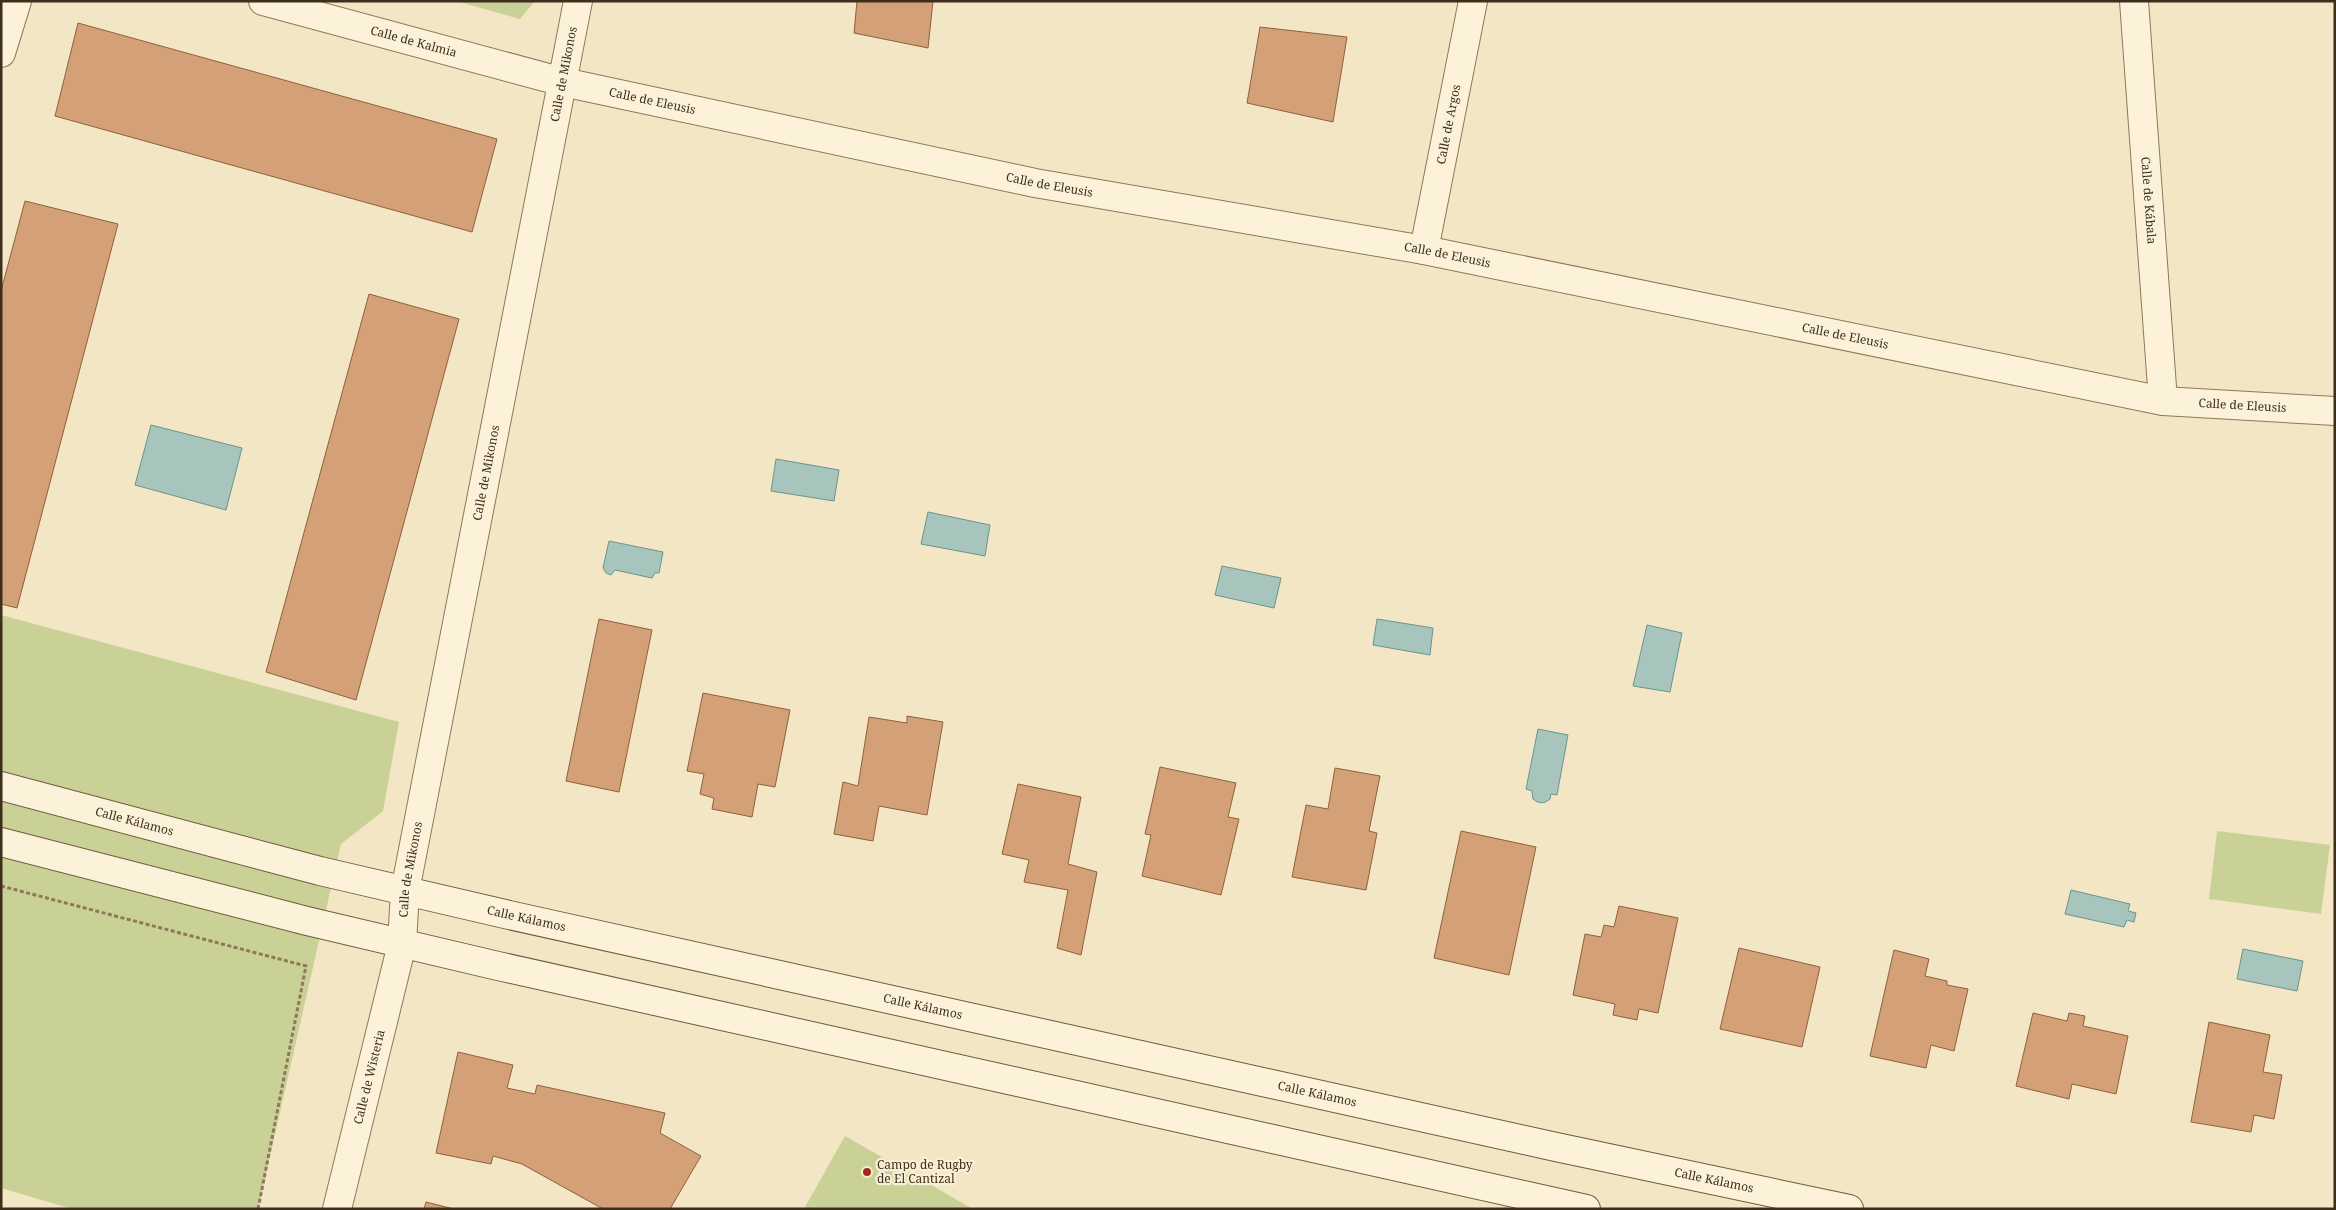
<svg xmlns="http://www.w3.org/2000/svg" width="2336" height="1210" viewBox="0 0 2336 1210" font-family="'Noto Serif',serif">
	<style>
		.green { fill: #c9d197 }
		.water { fill: #a7c5bd; stroke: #6c948b }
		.building { fill: #d3a078; stroke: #90603c }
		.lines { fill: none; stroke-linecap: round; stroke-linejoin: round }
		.street-casing { stroke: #8f7759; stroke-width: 30 }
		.secondary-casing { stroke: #71583c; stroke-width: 30 }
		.path { stroke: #8f7759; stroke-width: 3; stroke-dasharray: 4 2.5; stroke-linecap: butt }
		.street { stroke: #fcf2d9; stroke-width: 28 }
		.secondary { stroke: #fcf2d9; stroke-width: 28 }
		.poi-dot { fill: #a32623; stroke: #f9efd5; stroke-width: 2 }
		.labels { text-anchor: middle; stroke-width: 4.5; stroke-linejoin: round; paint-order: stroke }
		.street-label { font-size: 12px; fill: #3e2e1e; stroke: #f9efd5 }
		.poi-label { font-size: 12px; fill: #3e2e1e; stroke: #f9efd5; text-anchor: start }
	</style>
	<rect width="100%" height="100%" fill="#f2e6c5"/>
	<g class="green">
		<polygon points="456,1 535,1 520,19"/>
		<polygon points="1,615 399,722 383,811 341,844 258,1209 72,1209 1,1188"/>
		<polygon points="2217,831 2330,845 2321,914 2209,899"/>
		<polygon points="845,1136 973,1209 804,1209"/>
	</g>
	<g class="water">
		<polygon points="151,425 242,448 226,510 135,485"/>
		<polygon points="776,459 839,470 834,501 771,491"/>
		<polygon points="928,512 990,525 985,556 921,544"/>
		<polygon points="609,541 663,552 659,573 655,573 652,578 615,570 611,575 606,573 603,568"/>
		<polygon points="1222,566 1281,578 1274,608 1215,595"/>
		<polygon points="1377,619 1433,628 1430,655 1373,645"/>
		<polygon points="1647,625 1682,633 1670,692 1633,686"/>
		<path d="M1538,729L1568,735L1557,795L1551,794L1550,799C1544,804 1539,804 1533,799L1532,791L1526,789Z"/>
		<polygon points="2071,890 2130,904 2128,911 2136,913 2134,922 2127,920 2124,927 2065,914"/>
		<polygon points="2243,949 2303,961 2297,991 2237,979"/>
	</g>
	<g class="building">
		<polygon points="857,1 933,1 928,48 854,33"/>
		<polygon points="78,23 497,139 472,232 55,116"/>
		<polygon points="1260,27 1347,37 1333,122 1247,103"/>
		<polygon points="25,201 118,224 17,608 1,604 1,291"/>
		<polygon points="369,294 459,319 356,700 266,672"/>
		<polygon points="599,619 652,630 619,792 566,781"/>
		<polygon points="703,693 790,710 775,787 758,784 752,817 712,809 714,798 700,794 704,774 687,771"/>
		<polygon points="907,716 943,722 927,815 879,806 873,841 834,834 843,782 858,786 869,717 907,723"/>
		<polygon points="1160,767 1236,783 1228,817 1239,819 1221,895 1142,876 1151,835 1145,834"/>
		<polygon points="1335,768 1380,776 1369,831 1377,833 1366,890 1292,877 1306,805 1328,809"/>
		<polygon points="1018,784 1081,797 1068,864 1097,872 1081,955 1057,948 1068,890 1024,882 1029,860 1002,854"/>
		<polygon points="1461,831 1536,847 1509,975 1434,958"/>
		<polygon points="1619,906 1678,918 1658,1013 1639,1009 1637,1020 1613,1015 1615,1004 1573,995 1585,934 1601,937 1604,925 1614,927"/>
		<polygon points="1739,948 1820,967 1802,1047 1720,1029"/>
		<polygon points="1894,950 1929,959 1925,976 1947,981 1947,985 1968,989 1954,1051 1931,1045 1926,1068 1870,1056"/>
		<polygon points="2033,1013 2067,1021 2069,1013 2085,1016 2083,1026 2128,1036 2116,1094 2072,1084 2069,1099 2016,1086"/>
		<polygon points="2209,1022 2270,1035 2263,1072 2282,1075 2274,1119 2254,1115 2251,1132 2191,1122"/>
		<polygon points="458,1052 513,1065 507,1088 535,1094 537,1085 665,1113 660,1133 701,1156 670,1209 603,1209 522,1164 493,1156 491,1164 436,1153"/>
		<polygon points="426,1202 454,1209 424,1209"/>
	</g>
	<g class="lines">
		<defs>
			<g id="street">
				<path id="s1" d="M263,1L563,82L1035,183L1424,250L2163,401L2335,411"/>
				<path id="s2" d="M2134,1L2163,401"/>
				<polyline points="1,53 17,1"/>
				<path id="s3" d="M1424,250L1473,1"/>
				<path id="s4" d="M337,1209L402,944L405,891L578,1"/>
			</g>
			<g id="secondary">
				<path id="s5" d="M1,786L320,871L509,915L1556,1147L1849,1209"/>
				<polyline points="1,842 307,921 498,966 1586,1209"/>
			</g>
		</defs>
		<use href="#street" class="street-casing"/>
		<use href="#secondary" class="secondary-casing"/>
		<polyline class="path" points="1,886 306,966 258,1209"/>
		<use href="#street" class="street"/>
		<use href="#secondary" class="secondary"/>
	</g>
	<circle class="poi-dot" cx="867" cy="1172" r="5"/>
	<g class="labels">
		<g class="street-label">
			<text dy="4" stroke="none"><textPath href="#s1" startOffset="156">Calle de Kalmia</textPath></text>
			<text dy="4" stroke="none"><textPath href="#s4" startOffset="1158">Calle de Mikonos</textPath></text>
			<text dy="4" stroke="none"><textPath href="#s1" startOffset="402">Calle de Eleusis</textPath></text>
			<text dy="4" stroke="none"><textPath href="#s3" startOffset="128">Calle de Argos</textPath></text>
			<text dy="4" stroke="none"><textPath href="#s1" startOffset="808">Calle de Eleusis</textPath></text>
			<text dy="4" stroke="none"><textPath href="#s2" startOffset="200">Calle de Kábala</textPath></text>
			<text dy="4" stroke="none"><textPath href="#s1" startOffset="1212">Calle de Eleusis</textPath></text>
			<text dy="4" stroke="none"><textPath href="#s1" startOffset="1618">Calle de Eleusis</textPath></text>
			<text dy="4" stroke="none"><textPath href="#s1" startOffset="2022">Calle de Eleusis</textPath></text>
			<text dy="4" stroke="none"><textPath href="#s4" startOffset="752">Calle de Mikonos</textPath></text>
			<text dy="4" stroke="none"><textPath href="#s5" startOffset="138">Calle Kálamos</textPath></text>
			<text dy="4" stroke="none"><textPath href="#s4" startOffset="348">Calle de Mikonos</textPath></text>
			<text dy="4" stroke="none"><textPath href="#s5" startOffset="542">Calle Kálamos</textPath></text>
			<text dy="4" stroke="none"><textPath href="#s5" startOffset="948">Calle Kálamos</textPath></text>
			<text dy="4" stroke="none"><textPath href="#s4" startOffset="136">Calle de Wisteria</textPath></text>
			<text dy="4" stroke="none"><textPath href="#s5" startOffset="1352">Calle Kálamos</textPath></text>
			<text dy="4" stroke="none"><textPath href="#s5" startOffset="1758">Calle Kálamos</textPath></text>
		</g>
		<g class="poi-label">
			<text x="877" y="1169">Campo de Rugby<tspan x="877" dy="14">de El Cantizal</tspan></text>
		</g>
	</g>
	<rect width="2336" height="1210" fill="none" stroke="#3e2e1e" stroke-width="5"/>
</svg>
